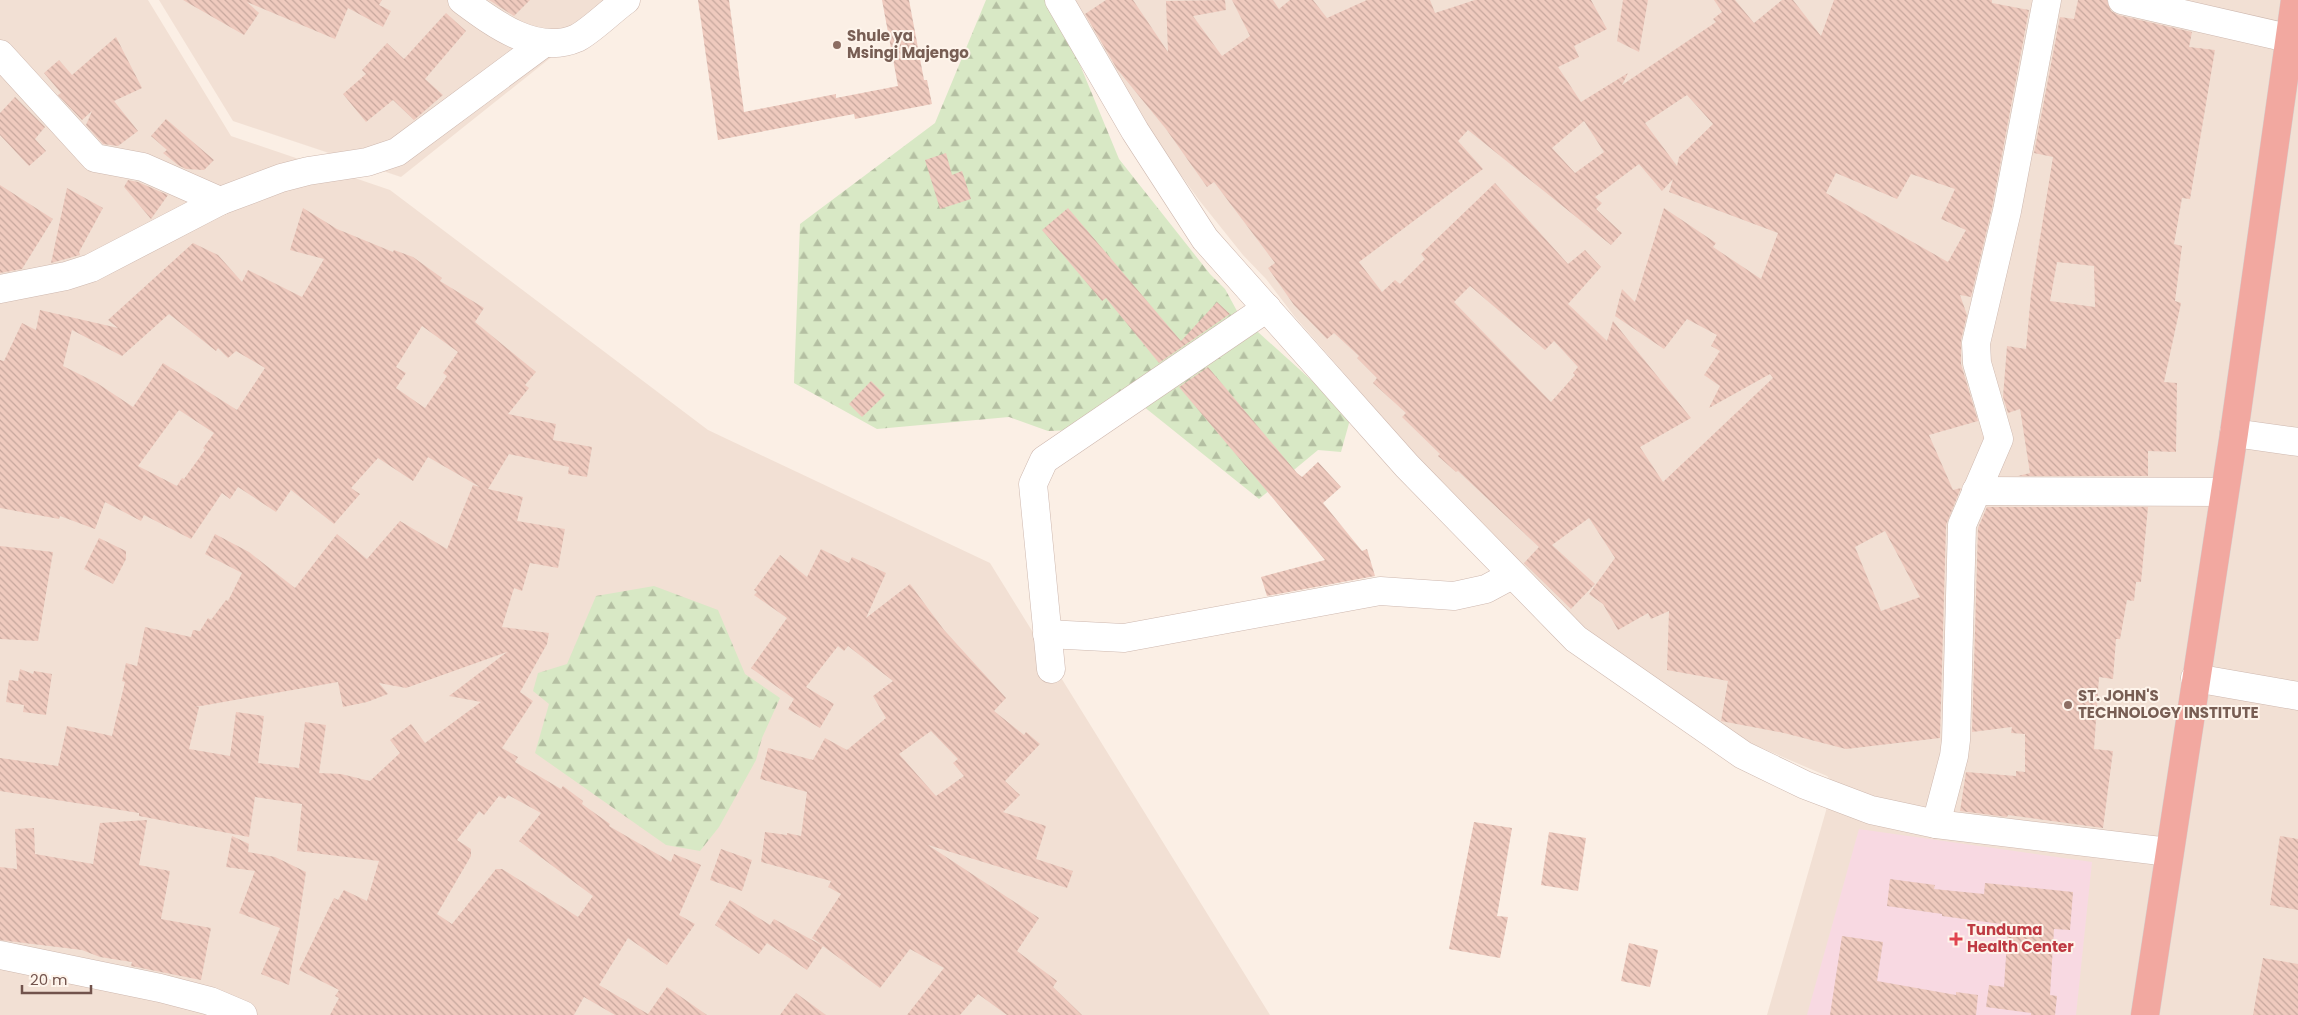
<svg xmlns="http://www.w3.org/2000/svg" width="2298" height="1015" viewBox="0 0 2298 1015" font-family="Poppins,sans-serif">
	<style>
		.residential { fill: #f2e0d4 }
		.medical { fill: #f8d9e2 }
		.forest { fill: url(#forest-firs) }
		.building { fill: url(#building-back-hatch); fill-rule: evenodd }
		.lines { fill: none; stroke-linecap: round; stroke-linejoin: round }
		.minor-casing { stroke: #ceb8af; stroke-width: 29 }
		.highway-casing { stroke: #d8cfcd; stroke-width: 29 }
		.minor { stroke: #fff; stroke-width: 28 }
		.highway { stroke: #f2a8a0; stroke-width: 28 }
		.education-dot { fill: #8d6e63; stroke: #fef4eb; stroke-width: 2 }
		.health-dot { fill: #e0444e; stroke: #fef4eb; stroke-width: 2 }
		.labels { text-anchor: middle; stroke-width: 4; stroke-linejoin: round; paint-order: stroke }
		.education-label { font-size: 15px; font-weight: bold; fill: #785e54; stroke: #fef4eb; text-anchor: start }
		.health-label { font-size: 15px; font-weight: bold; fill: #be3a42; stroke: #fef4eb; text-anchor: start }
	</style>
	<defs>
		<pattern id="forest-firs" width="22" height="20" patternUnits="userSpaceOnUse" patternTransform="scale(1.25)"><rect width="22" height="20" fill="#d8e8c5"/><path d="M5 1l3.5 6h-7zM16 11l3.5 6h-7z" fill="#b4bfa2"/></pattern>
		<pattern id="building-back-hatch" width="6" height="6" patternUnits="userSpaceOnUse" patternTransform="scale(1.25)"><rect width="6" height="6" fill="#efcabe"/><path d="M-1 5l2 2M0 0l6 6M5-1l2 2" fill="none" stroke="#c6a79d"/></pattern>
	</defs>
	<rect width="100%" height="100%" fill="#fbefe5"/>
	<g class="residential">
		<polygon points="0,0 148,0 231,136 390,190 708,430 990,563 1270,1015 0,1015"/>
		<polygon points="159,0 623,0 401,177 233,121"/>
		<polygon points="1071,0 2298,0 2298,1015 1767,1015 1834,783 1827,776 1715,728 1622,668 1446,490 1295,317 1266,279 1243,255 1199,200 1094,55"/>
	</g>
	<polygon class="medical" points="1859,829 2092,862 2076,1015 1807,1015"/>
	<g class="forest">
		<polygon points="986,0 1050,0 1073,48 1119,159 1210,274 1225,289 1237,311 1248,323 1351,416 1341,452 1318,450 1259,499 1138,402 1076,430 1048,431 1009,417 877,429 794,383 800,224 935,123"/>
		<polygon points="654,586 718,610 745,674 780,698 762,738 756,760 719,827 700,851 666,845 535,753 549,704 533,691 538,673 567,664 596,596"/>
	</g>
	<g class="building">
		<polygon points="183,0 382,0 379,5 391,11 383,27 348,8 335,39 247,2 259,13 244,35"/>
		<polygon points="489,0 530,0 514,16"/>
		<polygon points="698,0 729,0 744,112 836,94 836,98 898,86 882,0 909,0 924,80 927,80 932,104 855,119 854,114 718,140"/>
		<path d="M1106,0H1133L1168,52L1166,1L1225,0L1226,10L1193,16L1222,56L1250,36L1232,0H1273L1279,9L1290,0H1313L1327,18L1367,0H1430L1435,13L1475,0H1591L1607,29L1574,46L1579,57L1558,67L1581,102L1628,73L1622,85L1716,22L1713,19L1722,12L1714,0H1735L1754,23L1782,0H1793L1821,36L1834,0H1992V3L2029,10L1992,208L1971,297L1960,295L1967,315L1961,340V364L1978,421L1929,435L1953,490L1961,488L1946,525L1940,738L1846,749L1784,733L1721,721L1728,681L1667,670L1669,611L1651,619L1648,613L1618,630L1603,604L1589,594L1615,558L1589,518L1552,545L1595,584L1571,609L1524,563L1539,547L1458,471L1456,472L1438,456L1440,454L1402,417L1406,413L1373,383L1377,378L1357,358L1359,356L1334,333L1327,339L1294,305L1268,268L1275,263L1214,182L1207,187L1166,129L1117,69L1085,14ZM1687,95L1713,124L1679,157L1677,166L1645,123ZM1584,121L1604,152L1575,173L1552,148ZM1468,130L1611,245L1622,233L1596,209L1602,203L1595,197L1639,164L1662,191L1673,179L1669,192L1778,233L1761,279L1713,247L1716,243L1664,208L1635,302L1622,289L1615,316L1664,349L1687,319L1717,335L1711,346L1720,351L1704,375L1720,386L1709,408L1770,374L1773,378L1663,482L1640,447L1691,418L1613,321L1607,341L1568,304L1601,267L1585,250L1568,264L1495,183L1421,254L1425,259L1400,284L1395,280L1382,292L1359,262L1483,169L1458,141ZM1836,173L1897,199L1911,174L1955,189L1941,219L1966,230L1948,262L1826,193ZM1470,286L1545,350L1554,341L1578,367L1573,373L1575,375L1551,402L1454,302ZM1885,531L1920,597L1881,611L1855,547Z"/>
		<polygon points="1623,0 1648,0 1639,52 1617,41"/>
		<path d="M2078,0H2107L2111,11L2118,15L2192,32L2189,47L2215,50L2190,199L2182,198L2174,244L2182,246L2175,301L2181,303L2164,382L2177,383L2176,452L2148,451V476H2018L2030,473L2020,409L2008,413L2003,397L2007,346L2026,349L2031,294L2053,157L2034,153L2060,17L2074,19ZM2057,262L2094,266L2095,307L2050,301Z"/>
		<polygon points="446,13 466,31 425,79 443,95 414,120 393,100 366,122 343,94 366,74 362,70 387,43 404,59"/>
		<polygon points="116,37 142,88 114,101 138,131 118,146 103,144 86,125 92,111 82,120 58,95 61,93 44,73 59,60 72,75"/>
		<polygon points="15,97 45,127 35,139 46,151 29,166 0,135 0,113"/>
		<polygon points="166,119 214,160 204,170 186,169 178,165 163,153 167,150 151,136"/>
		<polygon points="946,153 952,175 962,171 971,199 940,209 925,160"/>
		<polygon points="128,180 138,182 168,195 151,219 124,187"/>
		<polygon points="0,185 53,219 22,269 0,273"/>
		<polygon points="67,188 103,208 79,252 80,255 51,263"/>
		<path d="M303,208L337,229L393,252L394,250L413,257L442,278L440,281L484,308L475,322L536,372L525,385L529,388L508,414L556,424L553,440L592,447L587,477L568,474L569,467L509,454L488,489L523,497L517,521L565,529L558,568L530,563L522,591L514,588L502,627L549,633L547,644L520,692L533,701L502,748L518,757L515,762L561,789L563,786L583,801L582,804L610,824L609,826L671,862L674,854L701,865L679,915L695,924L667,965L628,938L599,985L648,1014L667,987L707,1015H615L584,997L574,1015H330L339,998L335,996L339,990L299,970L334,898L338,900L344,890L367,901L379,861L297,851L302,804L255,797L249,837L139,816V813L0,791V758L58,766L67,726L112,736L125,682L122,681L126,663L137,666L145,627L191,637L193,630L200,631L208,618L211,620L226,600L228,601L242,573L205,554L215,534L249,552L295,588L337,534L367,559L400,521L447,549L473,485L480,487L428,457L413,481L378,458L351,488L360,494L334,524L291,490L276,512L238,487L230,499L222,493L191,539L144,515L141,521L105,502L95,529L60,516L59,519L0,508V360L4,361L22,323L36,330L40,310L118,328L108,320L193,243L218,255L242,282L248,270L302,297L324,259L290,250ZM169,314L216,351L218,348L228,358L236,351L265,368L237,410L163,363L133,407L97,383L63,366L72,330L122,356ZM422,326L458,352L443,373L447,376L425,408L396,388L406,373L396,367ZM179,410L214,433L203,448L205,450L184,479L182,478L177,486L138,466ZM507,652L449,696L481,702L425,743L411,724L390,740L400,753L370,781L341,774L319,773L326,725L305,722L299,768L258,763L264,716L236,712L230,756L189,749L199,707H195L338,682L343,707L367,702L388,694L379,683L406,688ZM508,795L541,813L519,841L593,896L578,917L502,869H496L452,924L437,914L471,856V849L457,840L479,811L484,815L499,796L505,799Z"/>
		<polygon points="1068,208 1181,341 1217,302 1230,314 1159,363 1106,298 1102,301 1042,230"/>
		<polygon points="1208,367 1297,473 1302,477 1318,462 1341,487 1323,503 1362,551 1367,549 1375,576 1267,596 1261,577 1325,560 1179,387"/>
		<polygon points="871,381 885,395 862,417 849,404"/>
		<polygon points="1987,507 2148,507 2141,582 2136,582 2134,601 2127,600 2120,639 2116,639 2113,679 2099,677 2094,749 2113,751 2103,828 2008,815 2007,817 1960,811 1966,772 2016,776 2016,771 2025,772 2025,734 2011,733 2012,727 1972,732 1978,528"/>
		<polygon points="99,538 126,551 126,559 113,584 84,569"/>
		<polygon points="0,546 53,552 38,641 0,639"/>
		<path d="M821,549L849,563L852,557L886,573L866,618L910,584L944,630L1006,698L994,711L1024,735L1026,732L1040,744L1005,781L1020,795L1003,812L1046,826L1036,859L1073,871L1067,888L928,845L1039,918L1017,951L1057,981L1053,987L1082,1015H1007L978,994L960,1015H907L944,968L910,949L880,988L812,938L841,894L828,887L831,881L761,862L765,832L787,835V833L801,836L807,792L760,779L768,748L813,760L825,738L847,750L886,718L873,696L893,681L848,646L844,651L838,646L806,687L834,704L820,728L788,709L794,699L751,668L787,618L754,595L757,592L754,590L780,555L807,577ZM931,731L958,759L953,763L964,776L936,796L899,754Z"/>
		<polygon points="20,669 33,674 34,671 52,674 46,715 23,712 24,705 6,702 9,680 18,681"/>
		<polygon points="147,820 139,865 170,871 161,919 211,928 201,980 131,966 132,962 100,957 82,950 0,940 0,867 17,869 15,829 34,828 35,854 93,864 100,823"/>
		<polygon points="1474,822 1512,828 1497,916 1508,917 1500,958 1449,949"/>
		<polygon points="1549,832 1586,838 1578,891 1541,885"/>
		<polygon points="232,836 249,844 248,852 275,857 306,872 289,985 261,974 280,928 239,913 255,871 226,867"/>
		<polygon points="2280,836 2298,839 2298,910 2270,905"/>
		<polygon points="721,849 752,860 742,891 710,880"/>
		<polygon points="1890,879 1935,885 1934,889 1984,894 1985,883 2073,892 2070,930 2054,929 2050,995 2057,996 2055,1015 2031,1015 2031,1013 1986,1007 1989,985 2004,987 2008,925 1942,916 1942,914 1887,906"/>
		<polygon points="730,900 770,925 774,919 823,946 807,970 767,943 759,954 715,925"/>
		<polygon points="1842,936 1883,942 1877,981 1956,995 1956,992 1978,995 1976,1015 1830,1015"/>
		<polygon points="1629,943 1658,950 1650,987 1621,981"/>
		<polygon points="2263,958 2298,964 2298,1015 2253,1015"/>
		<polygon points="796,993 826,1015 780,1015"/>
	</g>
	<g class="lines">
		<defs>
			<g id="minor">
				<path d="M462,0C493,23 536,56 577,38C591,31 612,10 626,0"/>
				<polyline points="1059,0 1135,131 1205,239 1407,466 1576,639 1743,755 1805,785 1871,810 1936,824 2169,852"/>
				<polyline points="2122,0 2288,38"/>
				<polyline points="0,54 95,158 143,167 220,201"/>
				<polyline points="0,289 66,276 91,268 220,201 281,178 308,171 367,162 397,152 544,43"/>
				<polyline points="2234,433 2298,442"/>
				<polyline points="1976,491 2224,492"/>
				<polyline points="1047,634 1124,638 1380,591 1454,596 1486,589 1512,575"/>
				<polyline points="1051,669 1033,484 1044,460 1267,308"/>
				<polyline points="2195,678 2298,696"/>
				<polyline points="1936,824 1954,756 1956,740 1962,525 1999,439 1977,363 1976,343 2007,211 2047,0"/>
				<polyline points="0,955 160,988 210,1001 243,1015"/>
			</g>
			<polyline id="highway" points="2145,1015 2234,433 2295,0"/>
		</defs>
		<use href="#minor" class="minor-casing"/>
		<use href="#highway" class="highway-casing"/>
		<use href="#minor" class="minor"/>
		<use href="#highway" class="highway"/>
	</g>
	<g class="education-dot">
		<circle cx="837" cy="45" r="5"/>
		<circle cx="2068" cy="705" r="5"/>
	</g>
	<path class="health-dot" d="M1953.5 931.5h5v5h5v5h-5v5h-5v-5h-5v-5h5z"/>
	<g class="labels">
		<g class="education-label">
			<text x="847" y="41">Shule ya<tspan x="847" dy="17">Msingi Majengo</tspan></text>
			<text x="2078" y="701">ST. JOHN'S<tspan x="2078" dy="17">TECHNOLOGY INSTITUTE</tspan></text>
		</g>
		<g class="health-label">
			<text x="1967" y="935">Tunduma<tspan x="1967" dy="17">Health Center</tspan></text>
		</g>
	</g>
	<path d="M22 985v8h69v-8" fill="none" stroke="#72534c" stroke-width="2.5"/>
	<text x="30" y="985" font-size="15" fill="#72534c" stroke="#fef4eb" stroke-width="4" paint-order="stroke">20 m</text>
</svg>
